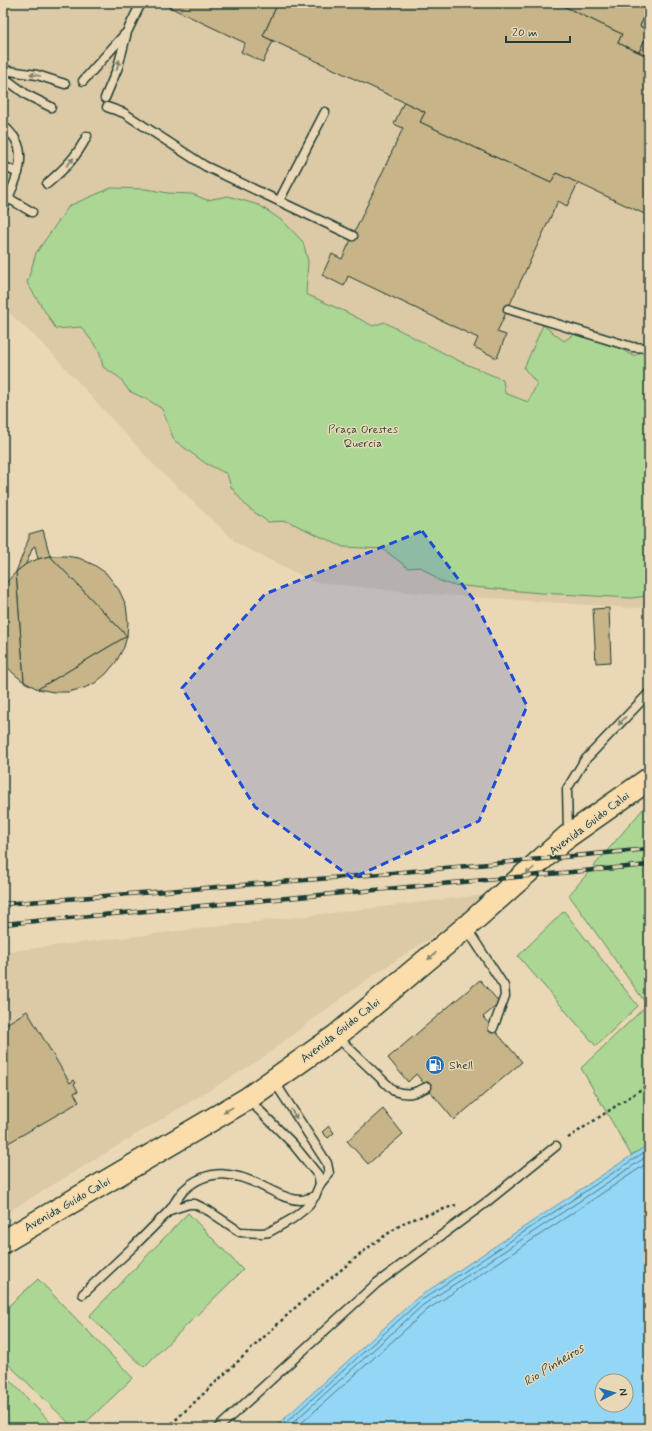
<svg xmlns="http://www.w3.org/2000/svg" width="652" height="1431" viewBox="0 0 652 1431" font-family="Mynerve,sans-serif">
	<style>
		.built { fill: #dcc9a6 }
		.green { fill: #abd694; stroke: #658a64 }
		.water { fill: #93d6f5; stroke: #6599a8; fill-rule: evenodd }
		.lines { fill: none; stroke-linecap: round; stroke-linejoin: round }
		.shore { stroke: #4d7a81; stroke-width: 1 }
		.building { fill: #c7b488; stroke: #1f3d34 }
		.service-casing { stroke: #1f3d34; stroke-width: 11 }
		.motorway-casing { stroke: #1f3d34; stroke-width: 25 }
		.path { stroke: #1f3d34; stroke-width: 2.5; stroke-dasharray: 3 3; stroke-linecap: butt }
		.service { stroke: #ead7b5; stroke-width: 8 }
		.motorway { stroke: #fbddab; stroke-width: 22 }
		.rail-casing { stroke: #1f3d34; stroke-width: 4.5 }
		.rail { stroke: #ead7b5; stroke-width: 3; stroke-dasharray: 9; stroke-linecap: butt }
		.oneway { fill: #7a826e }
		.oneway2 { fill: #82856a }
		.marked { fill: #1d4ed8; fill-opacity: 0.2; stroke: #1d4ed8; stroke-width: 3; stroke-dasharray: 8 5; stroke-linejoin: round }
		.labels { text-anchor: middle; stroke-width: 3; stroke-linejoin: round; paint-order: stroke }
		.park-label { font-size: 12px; fill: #2d4c3e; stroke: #ead7b5 }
		.street-label { font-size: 12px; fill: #1f3d34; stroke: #ead7b5 }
		.poi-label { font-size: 12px; fill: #1f3d34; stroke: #ead7b5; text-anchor: start }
		.water-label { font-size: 13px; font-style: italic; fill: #2b4c47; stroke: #ead7b5 }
	</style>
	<rect width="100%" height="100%" fill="#ead7b5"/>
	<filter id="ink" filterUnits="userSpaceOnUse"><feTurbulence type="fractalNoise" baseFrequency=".025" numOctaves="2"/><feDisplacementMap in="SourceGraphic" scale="8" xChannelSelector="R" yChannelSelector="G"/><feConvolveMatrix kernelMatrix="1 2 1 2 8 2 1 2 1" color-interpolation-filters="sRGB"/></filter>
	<g filter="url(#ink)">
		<g class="built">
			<polygon points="3,3 649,3 649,607 632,608 417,593 314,582 238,544 155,466 46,347 3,307"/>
			<polygon points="499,893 372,976 313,1019 261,1059 3,1215 3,952"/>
		</g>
		<g class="green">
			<polygon points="111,188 146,189 168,193 192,194 207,200 228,196 259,205 284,222 303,242 308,261 306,294 346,312 373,326 384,322 457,360 503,380 505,393 528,402 537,384 524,368 543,325 564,341 584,327 633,356 649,348 649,596 631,598 541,593 451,585 438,580 421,567 408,568 383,549 343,547 287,521 268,522 247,507 231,487 227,474 205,463 174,440 162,409 150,401 129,391 120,378 103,367 99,350 81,327 56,329 27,283 36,253 69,206"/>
			<polygon points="649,802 649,1145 631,1155 581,1068 647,1005 569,895"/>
			<polygon points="564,911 638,1006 596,1046 518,956"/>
			<polygon points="188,1213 243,1270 144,1367 89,1316"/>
			<polygon points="38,1279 133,1378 80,1428 74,1428 3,1359 3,1311"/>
			<polygon points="3,1373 56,1428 3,1428"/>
		</g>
		<path class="water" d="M649,1144V1428H274L417,1298ZM602,1381H626V1405H602Z"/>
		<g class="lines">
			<g class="shore">
				<polyline points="280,1428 420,1301 649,1149"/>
				<polyline points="287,1428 423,1305 649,1155"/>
				<polyline points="296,1428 427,1310 649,1162"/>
			</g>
		</g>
		<g class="building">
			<polygon points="161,3 278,3 263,36 273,41 263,62 241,52 245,43"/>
			<polygon points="278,3 557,3 622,34 618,43 649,57 649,216 556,173 551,183 420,122 425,112 263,36"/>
			<polygon points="557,3 649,3 649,8 640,26 649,31 639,52 618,43 622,34"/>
			<polygon points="649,8 649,31 640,26"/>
			<polygon points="649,31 649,57 639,52"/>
			<polygon points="404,102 425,112 420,122 551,183 556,173 578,183 567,206 558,201 497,332 506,335 497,358 474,347 478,338 348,276 344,286 322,275 332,254 342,259 403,128 394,124"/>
			<polygon points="43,530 50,556 38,559 35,546 33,547 26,564 16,572 29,538 29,534"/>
			<polygon points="50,556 127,636 38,689 24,682 16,572 26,564 38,559"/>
			<polygon points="50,556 65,556 79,558 94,565 106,573 119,590 126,605 128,622 127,636"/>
			<polygon points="16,572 24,682 13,673 3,662 3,586"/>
			<polygon points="609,608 611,662 596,663 593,609"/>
			<polygon points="127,636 124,647 116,662 106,674 95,683 84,688 68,692 54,692 38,689"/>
			<polygon points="480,980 500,1003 483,1017 522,1062 454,1120 416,1074 408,1082 388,1058"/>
			<polygon points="27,1011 70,1083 74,1080 76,1083 74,1084 78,1091 74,1093 79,1102 3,1146 3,1026"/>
			<polygon points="383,1109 403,1134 368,1164 347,1141"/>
			<polygon points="329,1126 334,1133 328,1138 322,1132"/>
		</g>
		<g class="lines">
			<defs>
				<g id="service">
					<polyline points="3,70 37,75 65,84"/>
					<polyline points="3,77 27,95 51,107"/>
					<polyline points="83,81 125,34"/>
					<polyline points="105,98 118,67 127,32 141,3"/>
					<polyline points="107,107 124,113 205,166 353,236"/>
					<path d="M3,126C8,129 10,133 14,137C29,158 13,188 3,208"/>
					<polyline points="3,166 18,173"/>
					<path d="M47,184C65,168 76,158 87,136"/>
					<polyline points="8,198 32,212"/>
					<polyline points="279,201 325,112"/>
					<polyline points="3,300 3,301"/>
					<polyline points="508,309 632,347 649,348"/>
					<polyline points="568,833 567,789 584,761 649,693"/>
					<polyline points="467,929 504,986 505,996 493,1028"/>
					<path d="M337,1037L394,1091C409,1096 414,1093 427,1087"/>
					<polyline points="248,1099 293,1144 318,1175 320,1184"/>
					<path d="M170,1210C175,1203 179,1195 184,1190C210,1166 238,1173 266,1188C277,1193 288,1200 300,1200C305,1200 310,1198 315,1196"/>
					<polyline points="83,1294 134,1246 170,1210 189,1204 195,1204 209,1211 240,1232 262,1233 269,1232 292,1219 306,1208 315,1196 320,1184 329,1173 327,1163 274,1081"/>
					<polyline points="218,1428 377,1283 488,1201 556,1146"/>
				</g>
				<polyline id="motorway" points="3,1242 247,1099 336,1036 466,927 568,836 649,779"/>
			</defs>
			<use href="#service" class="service-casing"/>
			<use href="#motorway" class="motorway-casing"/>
			<g class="path">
				<polyline points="568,1138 649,1084"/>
				<polyline points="167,1428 298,1305 374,1243 405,1222 456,1205"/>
			</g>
			<use href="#service" class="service"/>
			<use href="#motorway" class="motorway"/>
			<defs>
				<g id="rail">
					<polyline points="3,904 381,874 649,849"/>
					<polyline points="3,924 649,865"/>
				</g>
			</defs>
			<use href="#rail" class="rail-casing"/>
			<use href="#rail" class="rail"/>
		</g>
		<defs><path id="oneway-solid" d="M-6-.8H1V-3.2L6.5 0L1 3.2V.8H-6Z"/></defs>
		<g class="oneway">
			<use href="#oneway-solid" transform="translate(118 65) rotate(-75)"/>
			<use href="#oneway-solid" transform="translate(35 75) rotate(-168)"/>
			<use href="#oneway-solid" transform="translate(70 162) rotate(-48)"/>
			<use href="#oneway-solid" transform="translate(622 721) rotate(132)"/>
			<use href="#oneway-solid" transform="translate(294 1114) rotate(58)"/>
		</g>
		<g class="oneway2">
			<use href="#oneway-solid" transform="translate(530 871) rotate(138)"/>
			<use href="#oneway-solid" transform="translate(432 956) rotate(140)"/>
			<use href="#oneway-solid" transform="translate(228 1110) rotate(150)"/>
		</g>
	</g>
	<path class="marked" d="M422,531L474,600L527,706L479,821L352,878L255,807L182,688L265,594Z"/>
	<defs>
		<symbol id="fuel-disc" viewBox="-11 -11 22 22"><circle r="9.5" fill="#1f6fb2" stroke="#ead7b5"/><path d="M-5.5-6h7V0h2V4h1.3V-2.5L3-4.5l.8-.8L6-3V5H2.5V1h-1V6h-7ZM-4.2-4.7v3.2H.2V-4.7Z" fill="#fff"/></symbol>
	</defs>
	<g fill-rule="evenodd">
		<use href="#fuel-disc" x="424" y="1054" width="22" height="22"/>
	</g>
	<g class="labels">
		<g class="park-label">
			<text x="363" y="433">Praça Orestes<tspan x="363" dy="14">Quercia</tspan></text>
		</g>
		<g class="street-label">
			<text transform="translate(589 823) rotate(-37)" y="4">Avenida Guido Caloi</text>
			<text transform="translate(340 1030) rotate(-38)" y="4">Avenida Guido Caloi</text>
			<text transform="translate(67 1204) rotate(-30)" y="4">Avenida Guido Caloi</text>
		</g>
		<g class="poi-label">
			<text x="449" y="1069">Shell</text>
		</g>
		<g class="water-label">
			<text transform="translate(553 1364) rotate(-32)" y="5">Rio Pinheiros</text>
		</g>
	</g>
	<rect width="652" height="1431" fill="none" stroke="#ead7b5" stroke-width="16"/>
	<rect x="8" y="8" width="636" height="1415" fill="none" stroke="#1f3d34" stroke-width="1.5" filter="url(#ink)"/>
	<g transform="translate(614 1393) rotate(84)"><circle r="19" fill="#ead7b5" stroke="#999981"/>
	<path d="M0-3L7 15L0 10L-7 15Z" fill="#1f6fb2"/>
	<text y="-6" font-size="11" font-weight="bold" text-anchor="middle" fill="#1f3d34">N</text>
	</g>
	<path d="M506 36v6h64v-6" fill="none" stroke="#1f3d34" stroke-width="2"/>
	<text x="512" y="36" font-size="12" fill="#1f3d34" stroke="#ead7b5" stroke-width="3" paint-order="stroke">20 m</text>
</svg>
